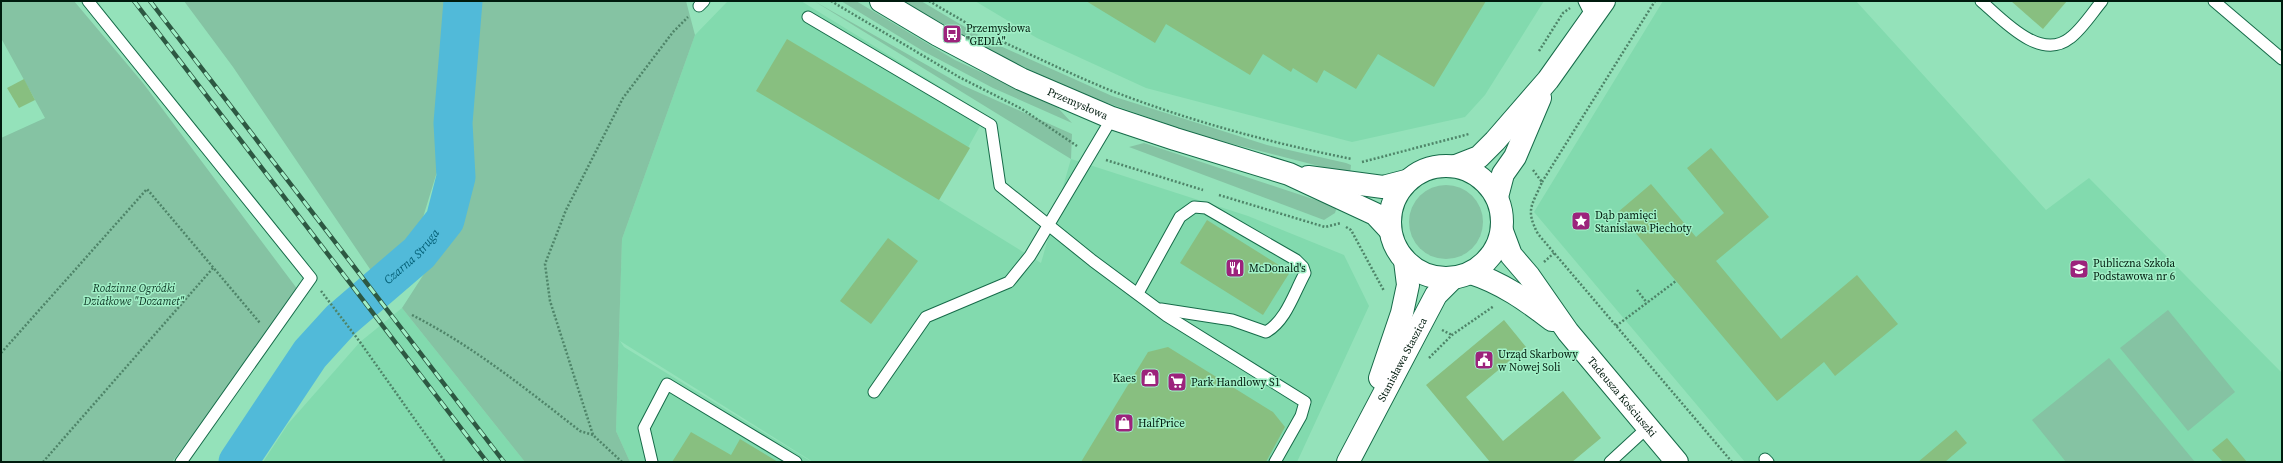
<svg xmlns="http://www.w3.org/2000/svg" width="2283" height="463" viewBox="0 0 2283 463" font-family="'Source Serif 4',serif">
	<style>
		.built { fill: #82daae }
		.green { fill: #85c3a3 }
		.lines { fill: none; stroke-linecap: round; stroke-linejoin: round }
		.river { stroke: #51bad9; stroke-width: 39 }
		.building { fill: #88bf80 }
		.lane-casing { stroke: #166b49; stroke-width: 13 }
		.secondary-casing { stroke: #166b49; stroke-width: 24 }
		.path { stroke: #4e8468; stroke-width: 2.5; stroke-dasharray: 2 2; stroke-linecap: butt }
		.lane { stroke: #fff; stroke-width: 11 }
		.secondary { stroke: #fff; stroke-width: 22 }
		.rail-casing { stroke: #2d5842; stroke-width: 4.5 }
		.rail { stroke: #a1f0c7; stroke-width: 3; stroke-dasharray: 9; stroke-linecap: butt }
		.labels { text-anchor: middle; stroke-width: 3; stroke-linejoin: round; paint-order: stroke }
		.poi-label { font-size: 11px; fill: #001b0e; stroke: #a1f0c7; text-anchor: start }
		.street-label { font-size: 11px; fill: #001b0e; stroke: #a1f0c7 }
		.park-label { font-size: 11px; font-style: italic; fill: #0b3322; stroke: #a1f0c7 }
		.water-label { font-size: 12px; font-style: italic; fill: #005c72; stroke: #a1f0c7 }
	</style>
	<rect width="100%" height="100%" fill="#94e2ba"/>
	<g class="built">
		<polygon points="801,1 986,115 939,200 1041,263 1071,159 1248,216 1344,255 1369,306 1297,462 813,462 620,341 624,347 812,462 630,462 616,431 622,239 695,35 727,2"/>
		<polygon points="975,1 1544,1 1485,95 1465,117 1352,142 1146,88 1037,38"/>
		<polygon points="1663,1 1856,1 2046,210 2089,178 2282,373 2282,462 1745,462 1534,212"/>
		<polygon points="402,308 525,462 263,462 288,424 360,342"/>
	</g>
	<g class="green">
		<polygon points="1,1 74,1 143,83 301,294 172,462 1,462 1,138 45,118 1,38"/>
		<polygon points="184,1 447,1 440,162 421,224 372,272 233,67"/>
		<polygon points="480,1 686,1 695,35 622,239 616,431 630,462 525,462 402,308 462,215 468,106"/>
		<polygon points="814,1 962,85 1072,134 1071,159"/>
		<polygon points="841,1 856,1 955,60 1058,108 1072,123 993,88 923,51"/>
		<polygon points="902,1 921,1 987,40 1112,96 1267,145 1346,163 1351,165 1350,174 1201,136 1076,92 995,53"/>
		<polygon points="1144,143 1337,207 1335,213 1324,220 1129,147"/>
		<circle cx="1446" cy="222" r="37"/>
		<polygon points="2168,310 2235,392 2188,431 2120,348"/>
		<polygon points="2109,358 2195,462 2066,462 2032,420"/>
	</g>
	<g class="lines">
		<path class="river" id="s1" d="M238,462L310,354L341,320L419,253L445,220L456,177L453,123L463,1"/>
	</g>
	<g class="building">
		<polygon points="1086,1 1486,1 1434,87 1378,54 1356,89 1324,70 1317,83 1293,68 1291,72 1263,54 1250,75 1166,24 1155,43"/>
		<polygon points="2011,1 2067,1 2043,29"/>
		<polygon points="787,39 970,148 939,200 756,91"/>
		<polygon points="24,79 35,100 19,108 7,88"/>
		<polygon points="1711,148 1769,217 1716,261 1781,339 1857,275 1898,324 1835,376 1824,362 1777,401 1618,212 1651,184 1696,237 1724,213 1687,168"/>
		<polygon points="1207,220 1290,272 1263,315 1180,263"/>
		<polygon points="888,238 918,261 871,324 840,301"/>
		<polygon points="1504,320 1526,347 1466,397 1503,441 1563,391 1601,438 1572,462 1490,462 1426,385"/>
		<polygon points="1168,347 1273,412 1285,427 1266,462 1081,462 1148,352"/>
		<polygon points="1956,430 1967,443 1945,462 1918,462"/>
		<polygon points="691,432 731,455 740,439 778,462 672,462"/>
		<polygon points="2227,438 2247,462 2223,462 2212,450"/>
	</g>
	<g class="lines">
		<defs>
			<g id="lane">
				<polyline points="88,1 311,278 181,462"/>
				<polyline points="1584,1 1592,17"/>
				<path d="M1981,1C2002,19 2040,62 2070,38C2082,29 2092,13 2102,1"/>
				<polyline points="2214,1 2282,59"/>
				<polyline points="699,6 704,1"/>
				<polyline points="808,17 991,125 1000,186 1093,261 1167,316 1305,402 1301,416 1275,462"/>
				<path d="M1138,293L1180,217L1194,207L1206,208L1296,260L1303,267L1305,273C1294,293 1286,321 1266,332L1232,320L1161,309"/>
				<polyline points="874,392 926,317 1009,282 1030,256 1112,118"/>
				<polyline points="1765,459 1768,462"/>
				<polyline points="652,462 644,428 667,384 796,462"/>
				<polyline points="1610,462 1648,427"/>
			</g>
			<g id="secondary">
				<path id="s2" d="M881,1L938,35L1021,79L1112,118L1175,139L1289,174L1375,214L1389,229"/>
				<circle cx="1446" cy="222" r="56"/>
				<polyline points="1456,166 1479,157 1495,141 1548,80 1604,1"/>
				<polyline points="1308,177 1383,187 1406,181"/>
				<polyline points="1497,197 1503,174 1515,157 1540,98"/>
				<path id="s3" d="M1502,231L1511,255L1529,276L1568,332L1677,462"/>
				<path d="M1471,273C1502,283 1526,300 1552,320"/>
				<polyline points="1380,378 1402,313 1408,285 1405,261"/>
				<path id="s4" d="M1348,462L1436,295L1453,278"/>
			</g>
		</defs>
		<use href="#lane" class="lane-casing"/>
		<use href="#secondary" class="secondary-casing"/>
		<g class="path">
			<polyline points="831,1 959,77 1022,109 1077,146"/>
			<polyline points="929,1 970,25"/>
			<path d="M1001,41C1038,58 1075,76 1112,91C1190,121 1271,143 1352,159"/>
			<polyline points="1539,51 1563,13 1570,8"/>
			<polyline points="1106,160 1203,190"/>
			<polyline points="1362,162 1469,134"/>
			<path d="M1533,170L1542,182C1532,206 1525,209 1538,234L1732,462"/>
			<polyline points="1542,182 1655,1"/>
			<polyline points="1219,195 1325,227 1341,223"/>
			<polyline points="1346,227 1351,230 1384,291"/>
			<polyline points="1544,262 1554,253"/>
			<polyline points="1637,290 1647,303"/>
			<polyline points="321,291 360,342 445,462"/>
			<path d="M412,315C473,346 526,389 580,431L593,435"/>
			<polyline points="1616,326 1676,281"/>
			<polyline points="1442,330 1452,335"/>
			<polyline points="1,353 147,189 260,323"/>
			<polyline points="1429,358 1452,335 1494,306"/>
			<polyline points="43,462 213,268"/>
			<polyline points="622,462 593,435 550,301 545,264 566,210 623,98 673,32 688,17"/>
		</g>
		<use href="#lane" class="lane"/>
		<use href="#secondary" class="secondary"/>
		<defs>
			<g id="rail">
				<polyline points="134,1 487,462"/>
				<polyline points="150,1 504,462"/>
			</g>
		</defs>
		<use href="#rail" class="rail-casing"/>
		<use href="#rail" class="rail"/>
	</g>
	<defs>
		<symbol id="bus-square" viewBox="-11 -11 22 22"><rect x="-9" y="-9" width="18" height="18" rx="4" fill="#9c237c" stroke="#a1f0c7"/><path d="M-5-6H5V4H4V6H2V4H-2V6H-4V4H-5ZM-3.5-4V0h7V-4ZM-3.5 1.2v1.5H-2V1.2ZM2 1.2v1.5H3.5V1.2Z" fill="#fff"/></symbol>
		<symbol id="sight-square" viewBox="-11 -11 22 22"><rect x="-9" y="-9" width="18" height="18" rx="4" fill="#9c237c" stroke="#a1f0c7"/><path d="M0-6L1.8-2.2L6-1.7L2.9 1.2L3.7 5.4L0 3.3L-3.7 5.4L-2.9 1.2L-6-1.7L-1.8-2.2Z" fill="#fff"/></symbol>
		<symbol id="restaurant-square" viewBox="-11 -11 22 22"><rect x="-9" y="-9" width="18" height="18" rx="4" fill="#9c237c" stroke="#a1f0c7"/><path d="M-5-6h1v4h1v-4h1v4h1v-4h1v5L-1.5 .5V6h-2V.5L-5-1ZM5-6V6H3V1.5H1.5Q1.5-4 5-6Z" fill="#fff"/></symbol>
		<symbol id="school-square" viewBox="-11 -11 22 22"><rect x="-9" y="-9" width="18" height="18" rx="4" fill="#9c237c" stroke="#a1f0c7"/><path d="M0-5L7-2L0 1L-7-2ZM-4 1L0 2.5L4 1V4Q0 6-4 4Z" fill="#fff"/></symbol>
		<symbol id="civic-square" viewBox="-11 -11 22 22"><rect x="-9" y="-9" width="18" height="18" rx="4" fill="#9c237c" stroke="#a1f0c7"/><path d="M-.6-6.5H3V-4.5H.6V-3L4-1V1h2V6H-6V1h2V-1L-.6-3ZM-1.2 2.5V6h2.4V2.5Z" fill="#fff"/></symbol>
		<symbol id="shop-square" viewBox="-11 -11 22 22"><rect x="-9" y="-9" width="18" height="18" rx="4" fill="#9c237c" stroke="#a1f0c7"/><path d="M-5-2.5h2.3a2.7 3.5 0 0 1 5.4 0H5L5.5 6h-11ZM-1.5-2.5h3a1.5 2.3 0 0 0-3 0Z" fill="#fff"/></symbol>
		<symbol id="supermarket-square" viewBox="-11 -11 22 22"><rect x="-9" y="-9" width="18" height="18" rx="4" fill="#9c237c" stroke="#a1f0c7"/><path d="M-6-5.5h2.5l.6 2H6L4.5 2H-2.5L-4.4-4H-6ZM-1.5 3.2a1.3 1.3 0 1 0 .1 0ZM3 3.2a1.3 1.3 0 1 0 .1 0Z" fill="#fff"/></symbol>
	</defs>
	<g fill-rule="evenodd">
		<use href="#bus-square" x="941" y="23" width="22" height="22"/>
		<use href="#sight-square" x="1570" y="210" width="22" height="22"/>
		<use href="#restaurant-square" x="1224" y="257" width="22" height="22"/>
		<use href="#school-square" x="2068" y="258" width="22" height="22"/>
		<use href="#civic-square" x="1473" y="349" width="22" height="22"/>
		<use href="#shop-square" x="1139" y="367" width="22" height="22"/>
		<use href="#supermarket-square" x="1166" y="371" width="22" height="22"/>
		<use href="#shop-square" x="1113" y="412" width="22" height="22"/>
	</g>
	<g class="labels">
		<g class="poi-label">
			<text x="966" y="32">Przemysłowa<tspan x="966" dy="13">"GEDIA"</tspan></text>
			<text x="1595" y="219">Dąb pamięci<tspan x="1595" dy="13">Stanisława Piechoty</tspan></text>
			<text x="2093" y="267">Publiczna Szkoła<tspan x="2093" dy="13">Podstawowa nr 6</tspan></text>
			<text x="1249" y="272">McDonald's</text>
			<text x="1498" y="358">Urząd Skarbowy<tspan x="1498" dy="13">w Nowej Soli</tspan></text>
			<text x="1136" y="382" text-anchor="end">Kaes</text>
			<text x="1191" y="386">Park Handlowy S1</text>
			<text x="1138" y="427">HalfPrice</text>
		</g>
		<g class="street-label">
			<text dy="4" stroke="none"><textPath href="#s2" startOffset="222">Przemysłowa</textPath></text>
			<text dy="4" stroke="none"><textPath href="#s4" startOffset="116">Stanisława Staszica</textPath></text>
			<text dy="4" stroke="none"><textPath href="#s3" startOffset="206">Tadeusza Kościuszki</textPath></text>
		</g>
		<g class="park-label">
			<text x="134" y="292">Rodzinne Ogródki<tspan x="134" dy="13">Działkowe "Dozamet"</tspan></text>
		</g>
		<g class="water-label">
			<text dy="4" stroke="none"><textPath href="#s1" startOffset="271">Czarna Struga</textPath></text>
		</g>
	</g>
	<rect width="2283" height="463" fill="none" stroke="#001b0e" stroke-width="4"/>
</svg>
